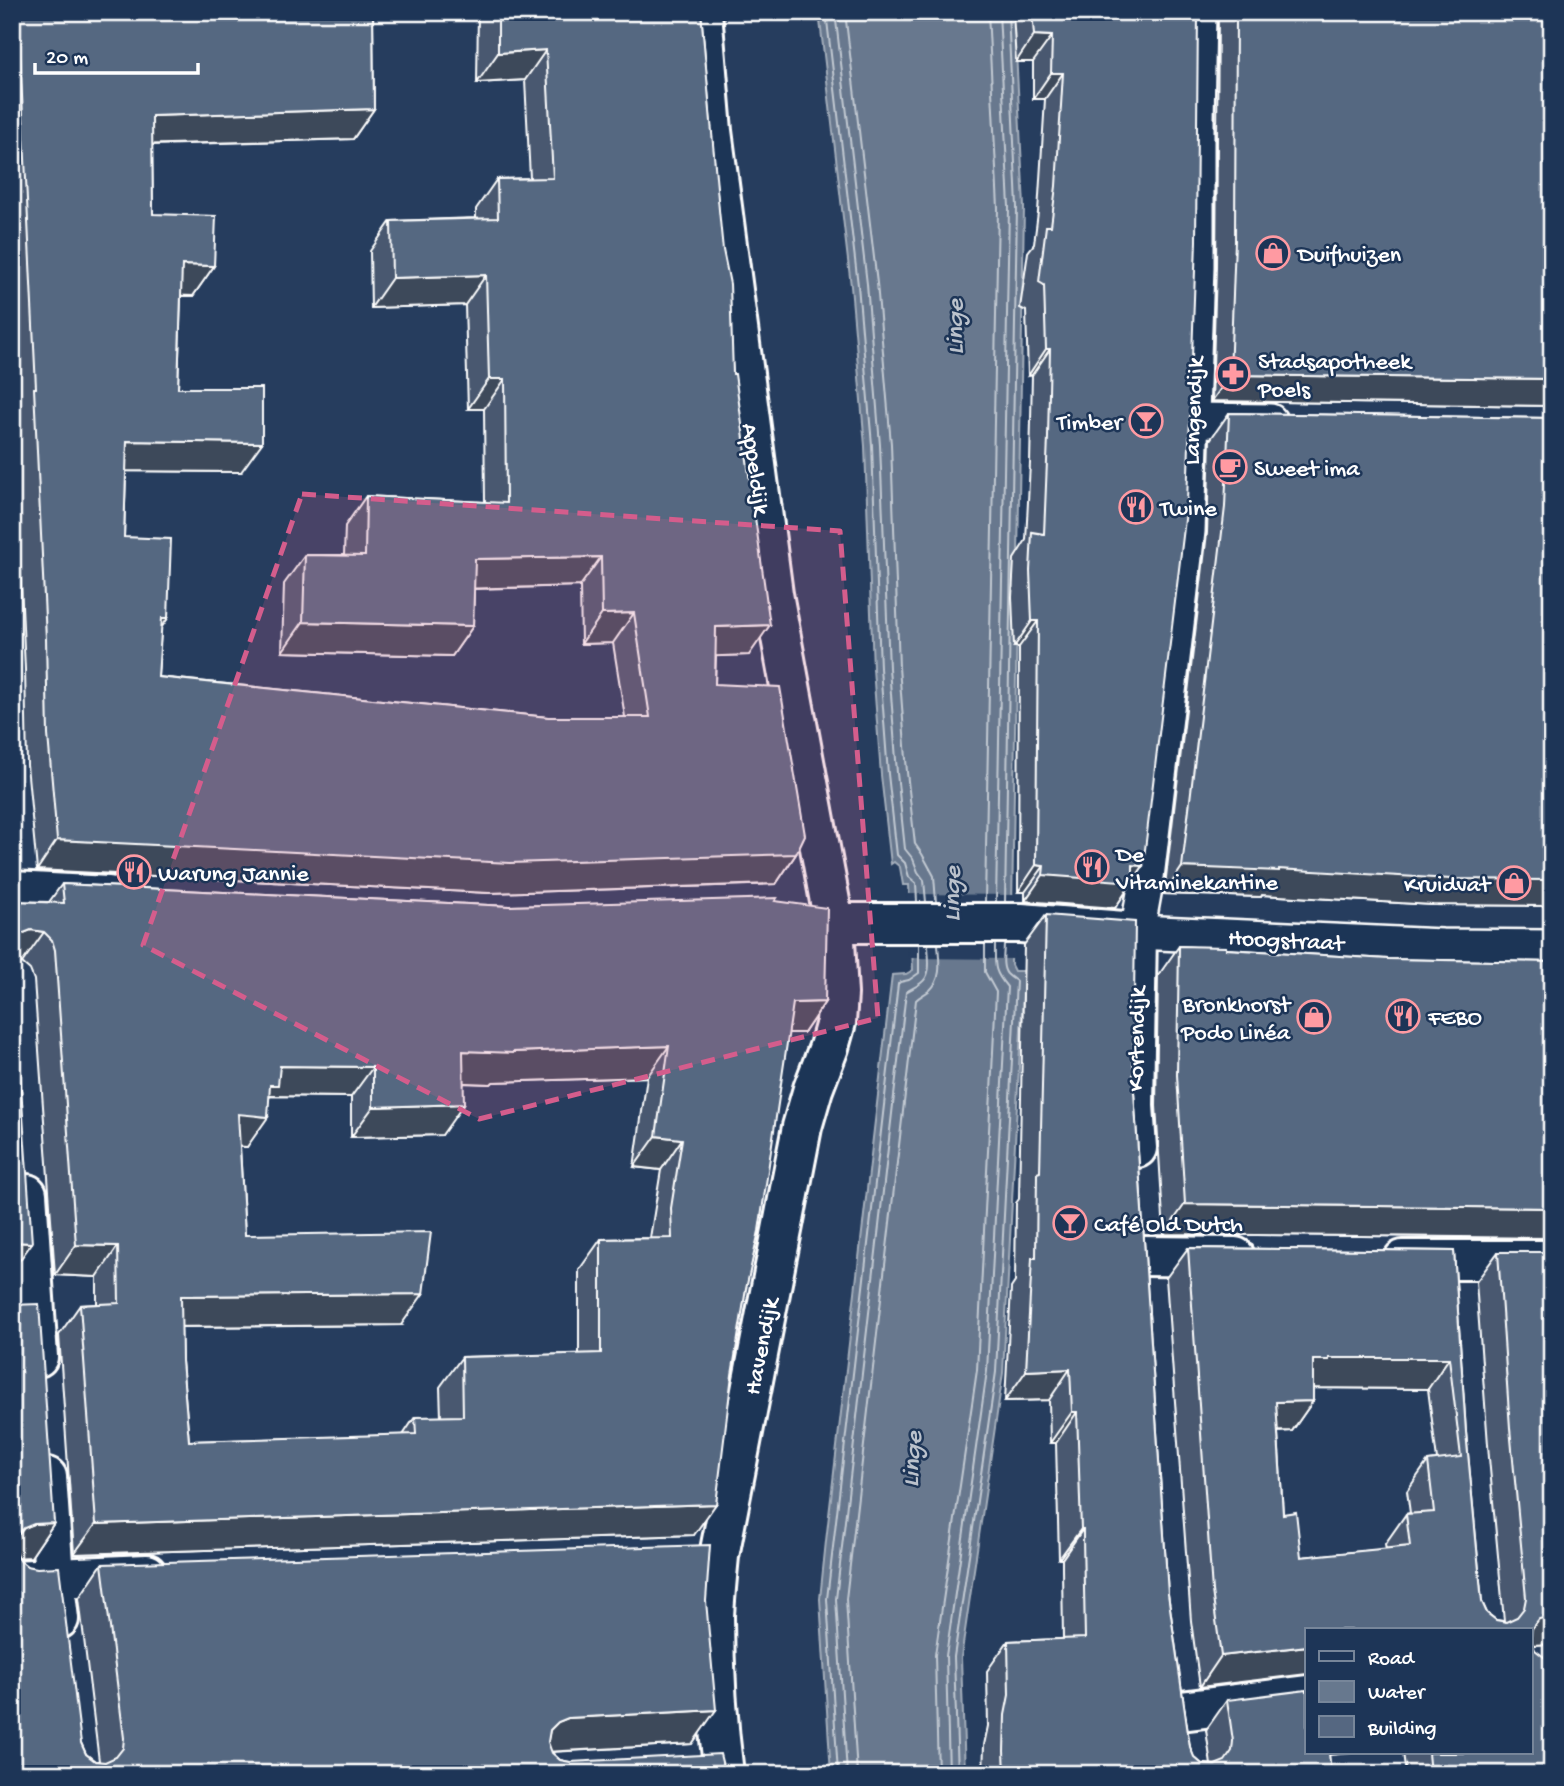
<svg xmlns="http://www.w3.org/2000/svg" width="1564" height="1786" viewBox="0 0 1564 1786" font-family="'Gochi Hand',sans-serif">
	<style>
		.water { fill: #67788e; stroke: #a4aebb; stroke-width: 2 }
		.pier { fill: #263d5e }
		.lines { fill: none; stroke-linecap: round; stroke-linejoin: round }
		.shore { stroke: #c2c9d2; stroke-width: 2 }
		.pedestrian-casing { stroke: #fff; stroke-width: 38 }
		.minor-casing { stroke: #fff; stroke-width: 44 }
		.pedestrian { stroke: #1d3557; stroke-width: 33 }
		.minor { stroke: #1d3557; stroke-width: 38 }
		.wall { fill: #49596f; stroke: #fff; stroke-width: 2; fill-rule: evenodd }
		.shaded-wall { fill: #3c485a; stroke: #fff; stroke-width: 2 }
		.building { fill: #556781; stroke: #fff; stroke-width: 2; fill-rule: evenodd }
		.marked { fill: #d45d8c; fill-opacity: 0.2; stroke: #d45d8c; stroke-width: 5; stroke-dasharray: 14 9; stroke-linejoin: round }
		.labels { text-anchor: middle; stroke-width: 5; stroke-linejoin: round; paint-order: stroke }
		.poi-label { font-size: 24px; fill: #fff; stroke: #1d3557; text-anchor: start }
		.street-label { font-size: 24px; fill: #fff; stroke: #1d3557 }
		.water-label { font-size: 26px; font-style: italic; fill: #bbc2cc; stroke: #1d3557 }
	</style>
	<rect width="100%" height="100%" fill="#263d5e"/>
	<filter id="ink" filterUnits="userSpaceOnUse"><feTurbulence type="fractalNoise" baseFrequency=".0143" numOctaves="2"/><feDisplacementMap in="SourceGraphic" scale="14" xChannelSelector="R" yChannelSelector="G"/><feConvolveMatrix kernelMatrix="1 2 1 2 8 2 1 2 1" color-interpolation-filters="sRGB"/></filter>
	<g filter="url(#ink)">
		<polygon class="water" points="819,12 1014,12 1024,207 1011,965 1014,971 1024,971 1003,1373 961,1658 965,1774 831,1774 820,1599 826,1541 892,975 906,974 913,970 909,885 903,885 900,867 894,862 891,864 881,775 873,669 865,446 851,286"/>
		<polygon class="pier" points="906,894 1015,895 1014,959 909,958"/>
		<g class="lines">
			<g class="shore">
				<polyline points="826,12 858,285 872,445 880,668 888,774 897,855 905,863 909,877 916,883 917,902"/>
				<polyline points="835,12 867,284 880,445 889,668 897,773 905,849 913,859 918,872 924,880 926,902"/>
				<polyline points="845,12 877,283 891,444 899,667 907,772 915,844 922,854 934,876 936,902"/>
				<polyline points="985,902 998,208 988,12"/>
				<polyline points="996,902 1009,207 999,12"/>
				<polyline points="1005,902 1017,207 1008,12"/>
				<polyline points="838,1774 827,1599 898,984 900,982 909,980 919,973 919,944"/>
				<path d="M847,1774L836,1599L906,992C910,989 916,987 921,983C933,974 928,957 928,944"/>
				<path d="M857,1774L846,1599L916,1000C920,996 925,994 930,990C943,978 939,960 938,944"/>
				<polyline points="938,1774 935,1655 977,1370 996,992 985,972 985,944"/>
				<path d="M949,1774L946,1656L987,1371L1007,987C993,970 995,966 995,944"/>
				<path d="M958,1774L954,1657L996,1372L1016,981C1013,979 1010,977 1007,974C1001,967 1004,953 1004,944"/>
			</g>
			<defs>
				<g id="pedestrian">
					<polyline points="1199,12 1197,119 1197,267 1188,531 1147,877 1137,932 1442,946 1552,947"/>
					<polyline points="1192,420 1270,421"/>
				</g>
				<g id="minor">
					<path d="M702,12L712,131L773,594L834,923L838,994L836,1022L829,1047L813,1089L802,1127L719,1556C717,1576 715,1596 714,1616C714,1669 717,1721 724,1774"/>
					<polyline points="12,891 108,896"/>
					<polyline points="834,923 1021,923 1137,932 1134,1106 1137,1148"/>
					<polyline points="27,1194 38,1357"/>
					<polyline points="1143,1256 1235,1257"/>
					<polyline points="1403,1260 1552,1260"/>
					<polyline points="47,1477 54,1577 59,1619"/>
					<polyline points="12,1580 147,1574"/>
					<polyline points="1181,1711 1307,1695"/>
				</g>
			</defs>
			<use href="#pedestrian" class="pedestrian-casing"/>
			<use href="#minor" class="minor-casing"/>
			<use href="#pedestrian" class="pedestrian"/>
			<use href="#minor" class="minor"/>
		</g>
		<g class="wall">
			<polygon points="12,12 373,12 374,109 353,139 152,145 153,214 214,266 193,296 181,296 178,388 241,472 126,471 124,537 168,618 161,628 158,677 548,717 625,717 613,643 581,644 580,586 474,589 473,626 452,656 282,652 284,584 305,555 344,555 345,526 366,496 485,502 484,409 468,409 465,305 371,308 370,251 391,221 476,218 476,209 497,179 530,178 525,80 477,83 478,12 701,12 733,374 749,655 716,656 715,684 796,854 776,884 489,893 37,870 27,765 25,669 13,418 15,416 12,363"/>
			<polygon points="1013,12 1198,12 1143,866 1115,908 1025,901 1025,892 1018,892 1019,647 1014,647 1012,597 1014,559 1026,540 1030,463 1032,375 1028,376 1026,311 1020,308 1028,252 1034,244 1038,212 1045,99 1033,99 1033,62 1016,62"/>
			<polygon points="1218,12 1552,12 1552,406 1212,401 1216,267"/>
			<polygon points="1229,413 1552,418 1552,906 1433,905 1262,895 1261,897 1164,894 1207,533 1210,440"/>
			<path d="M62,884L509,906L775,901L825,1002L804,1033H788L694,1535L74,1554L59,1335L80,1305L97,1304V1277L55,1275L34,980L30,970L22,963L12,961V901L49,902ZM647,1077L634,1167L661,1170L650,1238L601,1239L579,1270V1354L462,1357L440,1387L441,1417H415L403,1435L189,1441L182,1361L181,1327L401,1325L245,1235L240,1147H247L270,1096L351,1097V1137L442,1135L464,1083L491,1084L493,1082Z"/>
			<polygon points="1046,915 1133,1077 1168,1594 1190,1747 1194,1757 1202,1764 1211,1765 1206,1730 1227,1700 1329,1755 1331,1774 983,1774 984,1745 988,1726 987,1671 1008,1641 1063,1639 1062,1568 1062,1559 1059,1559 1056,1443 1050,1443 1049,1400 1005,1401 1011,1288 1015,1282 1016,1203 1019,1199 1024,945"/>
			<polygon points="1179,946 1388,959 1552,962 1552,1238 1164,1234 1156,1106 1158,976"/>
			<path d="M1188,1248L1454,1251L1466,1432L1482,1602L1487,1613L1496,1620L1504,1621L1489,1458L1476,1282L1498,1252H1552V1644L1533,1645L1552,1774H1406L1403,1753H1531V1630H1307L1305,1673L1200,1687L1191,1621L1166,1278ZM1313,1388L1428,1389L1437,1460L1428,1461L1407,1491L1410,1513L1406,1514L1385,1544L1386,1549L1301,1557L1283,1514L1278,1432L1292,1431L1313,1401Z"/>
			<polygon points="12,1305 54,1523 31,1557 17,1558 81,1743 86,1754 95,1761 99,1761 79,1598 102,1564 692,1744 551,1752 560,1760 570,1762 12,1774"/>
		</g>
		<g class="shaded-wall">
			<polygon points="1034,35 1052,36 1033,62 1016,62"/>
			<polygon points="546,50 525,80 477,83 498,53"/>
			<polygon points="1051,73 1063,73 1045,99 1033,99"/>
			<polygon points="374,109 353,139 131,145 152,116"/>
			<polygon points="182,265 214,266 193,296 161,295"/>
			<polygon points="486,275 465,305 371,308 392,278"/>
			<polygon points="1046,349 1050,349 1032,375 1028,376"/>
			<polygon points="1230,375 1552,379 1552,406 1212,401"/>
			<polygon points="489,379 505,379 484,409 468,409"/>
			<polygon points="127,441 262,443 241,472 106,471"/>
			<polygon points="601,557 580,586 454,589 475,559"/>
			<polygon points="634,613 613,643 581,644 602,614"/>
			<polygon points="162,618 168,618 147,648"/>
			<polygon points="1032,621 1038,621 1019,647 1014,647"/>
			<polygon points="303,622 473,626 452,656 282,652"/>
			<polygon points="770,625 749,655 695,657 716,627"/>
			<polygon points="57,840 796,854 776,884 489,893 37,870"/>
			<polygon points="1036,865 1044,866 1025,892 1018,892"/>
			<polygon points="1133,865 1143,866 1115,908 1025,901 1043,875"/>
			<polygon points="1182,867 1279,869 1552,880 1552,906 1433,905 1262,895 1261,897 1164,894"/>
			<polygon points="31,930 44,932 22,963 12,961 12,944 21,934"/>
			<polygon points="825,1002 804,1033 771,1033 793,1003"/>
			<polygon points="669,1046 647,1077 493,1082 491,1084 441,1082 463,1051 513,1052"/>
			<polygon points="280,1066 373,1067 351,1097 270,1096 257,1116 268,1117 247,1147 216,1145 238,1114"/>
			<polygon points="464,1104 442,1135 351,1137 373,1107"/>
			<polygon points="656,1136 682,1139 661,1170 634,1167"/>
			<polygon points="1185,1204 1552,1208 1552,1238 1164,1234"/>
			<polygon points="12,1242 32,1243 12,1271"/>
			<polygon points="76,1245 118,1246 97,1277 55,1275"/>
			<polygon points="423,1294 401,1325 159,1327 181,1296"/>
			<polygon points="1329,1358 1449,1358 1428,1389 1308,1388 1313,1360"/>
			<polygon points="1070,1369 1049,1400 1005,1401 1026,1371"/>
			<polygon points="1313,1401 1292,1431 1255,1432 1276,1402"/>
			<polygon points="1072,1412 1077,1412 1056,1443 1050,1443"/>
			<polygon points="716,1504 694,1535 74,1554 96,1524"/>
			<polygon points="54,1523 31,1557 12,1558 12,1542 24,1528 34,1524"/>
			<polygon points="1081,1529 1083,1529 1062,1559 1059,1559"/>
			<polygon points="1552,1615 1552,1644 1531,1645 1531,1630 1539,1619"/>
			<polygon points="1307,1646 1307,1674 1200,1687 1221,1656"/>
			<polygon points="716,1710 692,1744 545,1752 550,1730 558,1722 568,1718"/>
			<polygon points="1308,1753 1352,1753 1305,1757"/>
		</g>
		<g class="building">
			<polygon points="18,12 373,12 374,109 152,116 153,214 216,216 214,266 182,265 178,388 262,388 262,443 127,441 124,537 171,539 168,618 162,618 158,677 548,717 650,717 634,613 602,614 601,557 475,559 473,626 303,622 305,555 365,556 366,496 506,503 505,379 489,379 486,275 392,278 391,221 498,218 497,179 553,178 546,50 498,53 498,12 701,12 719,210 723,250 730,284 733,374 735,374 770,625 716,627 715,684 780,687 805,835 796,854 510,863 57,840 48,735 46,639 34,388 36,388"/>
			<polygon points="1032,12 1198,12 1196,241 1187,503 1143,866 1133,865 1133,882 1043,875 1044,866 1036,865 1038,621 1032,621 1030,571 1032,532 1044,534 1048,437 1050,349 1046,349 1044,285 1039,282 1046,226 1051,226 1056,186 1063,73 1051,73 1052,36 1034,35"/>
			<polygon points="1236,12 1552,12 1552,379 1230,375 1235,241"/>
			<polygon points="1229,413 1552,418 1552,880 1451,879 1279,869 1279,871 1182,867 1225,507"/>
			<path d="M62,884L509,906L777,898L775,901L827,908L825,1002L793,1003L759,1231L746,1289L732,1375L716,1504L96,1524L80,1305L119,1303L118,1246L76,1245L55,950L52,940L44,932L31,930L21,934L14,941L12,950V901L64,903ZM669,1046L656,1136L682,1139L671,1208L672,1238L601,1239V1353L462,1357L463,1416L415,1417L416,1434L189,1441L182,1361L181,1296L423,1294L431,1232L245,1235L238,1114L268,1117L270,1085H278L280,1066L373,1067V1107L464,1104L463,1051L513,1053V1052Z"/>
			<polygon points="1046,915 1135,922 1133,1077 1168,1594 1190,1747 1194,1757 1202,1764 1215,1765 1225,1761 1232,1751 1233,1741 1227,1700 1307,1690 1307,1753 1329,1753 1331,1774 1005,1774 1004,1751 1005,1715 1009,1695 1008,1641 1085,1638 1083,1538 1083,1529 1081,1529 1077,1412 1072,1412 1070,1369 1026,1371 1032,1258 1036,1258 1037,1173 1040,1172"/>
			<polygon points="1179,946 1226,947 1226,949 1388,959 1552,962 1552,1208 1185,1204 1177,1075"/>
			<polygon points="12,960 32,1243 12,1242"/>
			<path d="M1188,1248L1454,1251L1466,1432L1482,1602L1487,1613L1496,1620L1506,1622L1517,1617L1524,1608L1526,1598L1510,1428L1498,1252H1552V1615L1539,1619L1532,1628L1531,1636V1630H1307V1646L1221,1656L1212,1591ZM1329,1358H1449L1461,1457L1428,1461L1434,1512L1406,1514L1410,1546L1301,1557L1296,1512L1283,1514L1276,1402L1313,1401V1360H1329Z"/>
			<polygon points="39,1304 54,1523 34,1524 24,1528 16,1537 14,1549 18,1559 27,1566 37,1568 59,1567 81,1743 86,1754 95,1761 105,1762 116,1757 123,1748 124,1738 102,1564 710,1545 706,1601 716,1710 568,1718 558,1722 550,1730 548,1742 552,1753 560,1760 570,1762 720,1754 725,1774 12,1774 12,1305"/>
			<polygon points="1531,1639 1535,1650 1544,1657 1552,1658 1552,1774 1430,1774 1428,1753 1531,1753"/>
		</g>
	</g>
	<path class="marked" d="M302,494L840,531L878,1018L479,1119L143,945Z"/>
	<defs>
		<symbol id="shop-ring" viewBox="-11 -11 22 22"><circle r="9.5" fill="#1d3557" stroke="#ff9aa2" stroke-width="1.5"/><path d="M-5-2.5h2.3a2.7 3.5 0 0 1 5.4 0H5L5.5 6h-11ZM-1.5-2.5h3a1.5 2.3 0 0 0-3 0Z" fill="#ff9aa2"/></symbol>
		<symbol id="pharmacy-ring" viewBox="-11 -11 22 22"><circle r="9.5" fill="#1d3557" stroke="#ff9aa2" stroke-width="1.5"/><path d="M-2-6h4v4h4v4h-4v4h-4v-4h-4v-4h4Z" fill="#ff9aa2"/></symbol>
		<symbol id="bar-ring" viewBox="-11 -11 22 22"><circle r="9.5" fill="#1d3557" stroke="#ff9aa2" stroke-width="1.5"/><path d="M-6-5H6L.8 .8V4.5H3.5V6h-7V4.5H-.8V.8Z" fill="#ff9aa2"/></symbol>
		<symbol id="cafe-ring" viewBox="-11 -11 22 22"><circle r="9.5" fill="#1d3557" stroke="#ff9aa2" stroke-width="1.5"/><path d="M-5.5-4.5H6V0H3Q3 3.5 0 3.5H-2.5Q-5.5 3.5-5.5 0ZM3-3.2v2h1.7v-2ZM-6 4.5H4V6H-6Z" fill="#ff9aa2"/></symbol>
		<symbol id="restaurant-ring" viewBox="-11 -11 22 22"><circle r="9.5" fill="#1d3557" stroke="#ff9aa2" stroke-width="1.5"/><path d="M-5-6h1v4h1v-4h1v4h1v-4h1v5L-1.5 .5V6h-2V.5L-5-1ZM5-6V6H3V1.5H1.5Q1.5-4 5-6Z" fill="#ff9aa2"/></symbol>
	</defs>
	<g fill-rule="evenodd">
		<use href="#shop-ring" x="1254" y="234" width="38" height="38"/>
		<use href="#pharmacy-ring" x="1214" y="355" width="38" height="38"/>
		<use href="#bar-ring" x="1127" y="402" width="38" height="38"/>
		<use href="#cafe-ring" x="1211" y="448" width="38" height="38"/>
		<use href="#restaurant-ring" x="1117" y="488" width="38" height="38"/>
		<use href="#restaurant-ring" x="1073" y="848" width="38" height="38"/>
		<use href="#restaurant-ring" x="115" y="853" width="38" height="38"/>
		<use href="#shop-ring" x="1495" y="864" width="38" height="38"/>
		<use href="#restaurant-ring" x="1384" y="997" width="38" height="38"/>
		<use href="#shop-ring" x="1295" y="998" width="38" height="38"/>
		<use href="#bar-ring" x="1051" y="1204" width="38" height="38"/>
	</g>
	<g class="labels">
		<g class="poi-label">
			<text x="1298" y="261">Duifhuizen</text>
			<text x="1258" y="368">Stadsapotheek<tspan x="1258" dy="28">Poels</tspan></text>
			<text x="1122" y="429" text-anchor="end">Timber</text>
			<text x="1254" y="475">Sweet ima</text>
			<text x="1160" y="515">Twine</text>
			<text x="1116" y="861">De<tspan x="1116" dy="28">Vitaminekantine</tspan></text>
			<text x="158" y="880">Warung Jannie</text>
			<text x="1490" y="891" text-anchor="end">Kruidvat</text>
			<text x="1290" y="1011" text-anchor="end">Bronkhorst<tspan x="1290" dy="28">Podo Linéa</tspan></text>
			<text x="1428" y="1024">FEBO</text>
			<text x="1094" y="1231">Café Old Dutch</text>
		</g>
		<g class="street-label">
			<text transform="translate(1192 411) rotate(-88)" y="8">Langendijk</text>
			<text transform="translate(757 469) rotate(82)" y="8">Appeldijk</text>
			<text transform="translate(1286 939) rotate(3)" y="8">Hoogstraat</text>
			<text transform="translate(1135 1039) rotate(-89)" y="8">Kortendijk</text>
			<text transform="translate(760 1346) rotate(-79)" y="8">Havendijk</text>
		</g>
		<g class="water-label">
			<text transform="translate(953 327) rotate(-90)" y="9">Linge</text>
			<text transform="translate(950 894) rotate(-89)" y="9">Linge</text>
			<text transform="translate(910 1459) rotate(-86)" y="9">Linge</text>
		</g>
	</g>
	<rect width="1564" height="1786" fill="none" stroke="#1d3557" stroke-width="42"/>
	<rect x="21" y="21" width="1522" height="1744" fill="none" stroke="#fff" stroke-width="2.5" filter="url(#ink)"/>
	<rect x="1305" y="1628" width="228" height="126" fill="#1d3557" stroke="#77869a" stroke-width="2"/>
	<rect x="1319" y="1651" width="35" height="10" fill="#1d3557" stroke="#77869a" stroke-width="2"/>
	<text x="1368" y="1664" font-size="21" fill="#ffffff">Road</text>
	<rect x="1319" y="1681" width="35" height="21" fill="#67788e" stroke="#77869a" stroke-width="2"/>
	<text x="1368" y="1698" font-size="21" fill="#ffffff">Water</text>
	<rect x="1319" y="1716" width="35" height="21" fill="#556781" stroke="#77869a" stroke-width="2"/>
	<text x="1368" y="1734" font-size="21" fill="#ffffff">Building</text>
	<path d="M35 63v10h163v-10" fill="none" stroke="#ffffff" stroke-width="3.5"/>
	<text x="46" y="63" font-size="21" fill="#ffffff" stroke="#1d3557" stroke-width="5" paint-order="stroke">20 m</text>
</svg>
